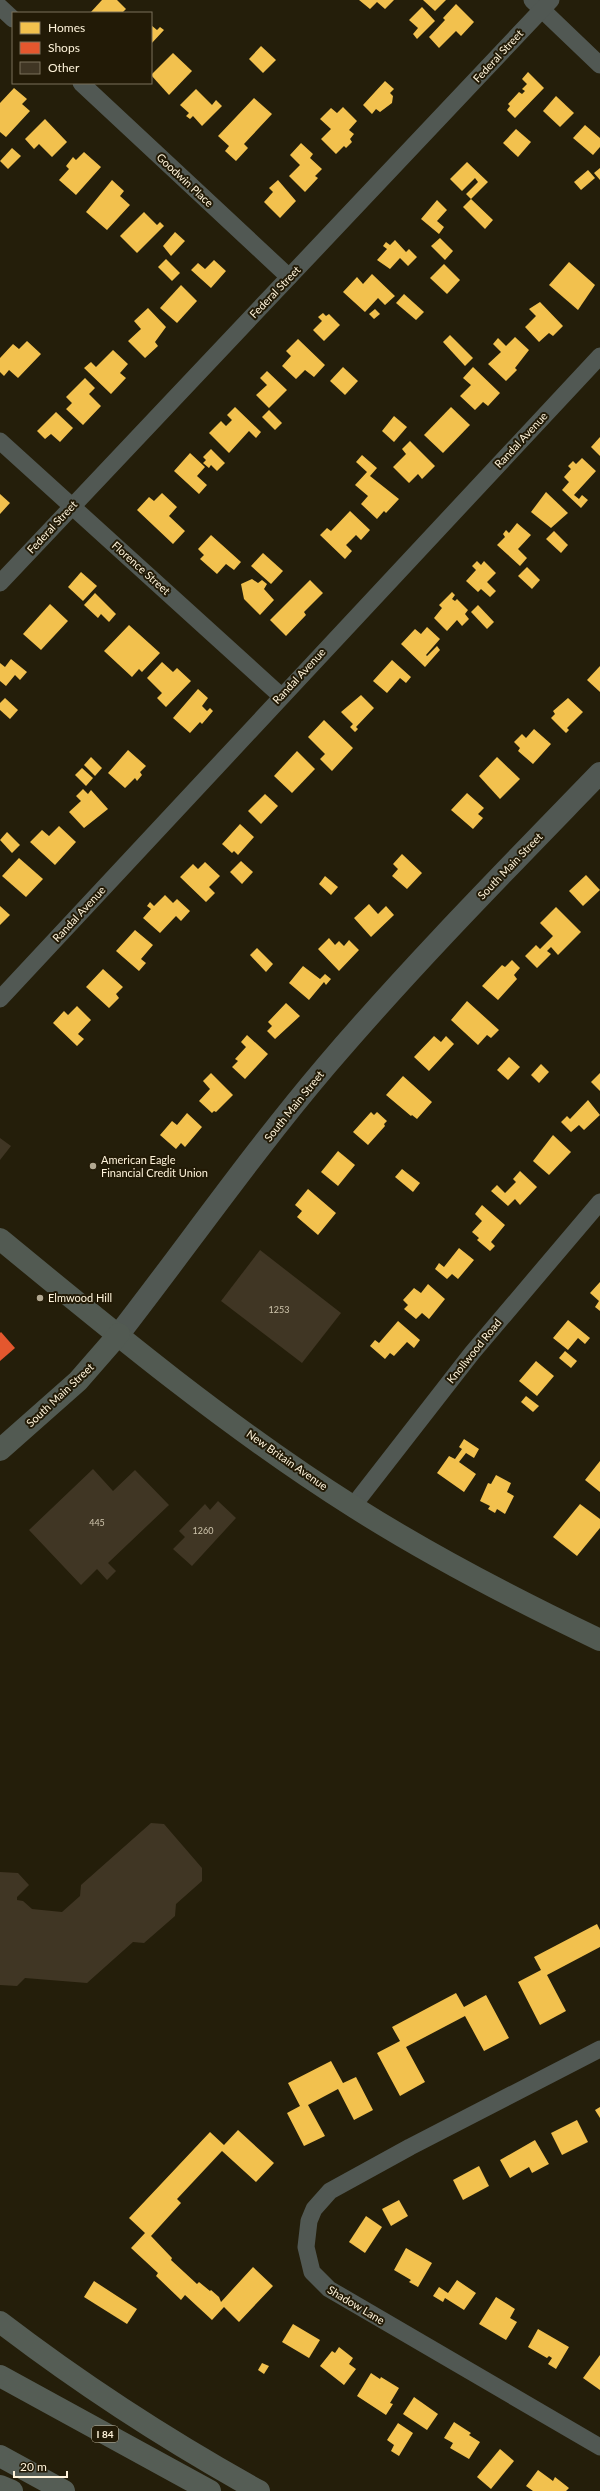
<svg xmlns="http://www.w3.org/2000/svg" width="600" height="2491" viewBox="0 0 600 2491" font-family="Lato,sans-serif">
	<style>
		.homes { fill: #f2c14e }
		.shops { fill: #e4572e }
		.building { fill: #403624 }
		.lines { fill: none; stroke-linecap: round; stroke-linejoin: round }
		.minor { stroke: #515853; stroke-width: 17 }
		.tertiary { stroke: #515853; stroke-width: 22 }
		.secondary { stroke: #525a52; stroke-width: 22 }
		.motorway { stroke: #555d55; stroke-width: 22 }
		.poi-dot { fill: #b2a891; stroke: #221a06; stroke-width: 1.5 }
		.labels { text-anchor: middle; stroke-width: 4; stroke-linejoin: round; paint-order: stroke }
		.number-label { font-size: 9px; fill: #cec4ac }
		.shield { fill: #221a06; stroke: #bcb29a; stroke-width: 1 }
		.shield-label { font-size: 10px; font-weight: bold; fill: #fef3da }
		.street-label { font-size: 11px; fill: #fef3da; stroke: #221a06 }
		.poi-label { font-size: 11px; fill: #fef3da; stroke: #221a06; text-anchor: start }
	</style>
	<rect width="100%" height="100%" fill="#241e0a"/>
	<g class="homes">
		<polygon points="102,0 117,0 126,9 122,13 90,13"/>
		<polygon points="359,0 394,0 385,9 377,2 370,9"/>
		<polygon points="423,0 446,0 435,11"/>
		<polygon points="456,4 474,22 461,36 456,31 439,48 429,37 445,20 443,18"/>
		<polygon points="422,7 435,21 417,39 413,34 418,28 409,20"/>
		<polygon points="151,25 157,30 160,27 164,30 151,44"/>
		<polygon points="261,46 276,60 263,73 249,59"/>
		<polygon points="173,53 192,71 169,95 151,75"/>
		<polygon points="528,72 544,88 515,118 507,110 510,106 508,104 519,92 522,94 525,91 522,89 527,84 522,79"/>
		<polygon points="385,81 394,89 390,93 393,96 392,103 380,112 376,109 372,114 363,105"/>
		<polygon points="14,88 27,99 22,104 30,111 6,137 0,132 0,103"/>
		<polygon points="196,89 212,105 216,100 222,106 202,126 193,116 190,119 186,116 189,113 180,105"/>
		<polygon points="556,96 574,113 560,127 543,111"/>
		<polygon points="254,98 272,114 244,144 248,148 236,161 225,151 229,146 218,136"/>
		<polygon points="343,107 357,121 349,130 354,134 350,139 352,142 346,148 344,146 336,154 321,139 331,129 320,119 331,108 337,113"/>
		<polygon points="45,119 67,142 52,157 39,144 34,149 25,139"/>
		<polygon points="585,125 600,138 600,147 593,155 573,138"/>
		<polygon points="516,129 531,142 518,157 503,143"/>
		<polygon points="301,143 313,154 310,158 322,169 315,176 318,178 305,192 289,176 300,165 290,155"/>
		<polygon points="12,148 21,156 8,169 0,161"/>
		<polygon points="84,152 101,167 76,195 59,180 69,169 66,166 73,157 76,160"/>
		<polygon points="467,162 488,182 471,199 493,220 485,229 463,207 471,199 466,194 478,182 475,178 462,191 450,179"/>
		<polygon points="600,168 600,180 594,173"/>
		<polygon points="588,170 595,178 581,190 574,182"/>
		<polygon points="112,180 124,191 120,196 130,205 107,230 86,212"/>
		<polygon points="278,180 296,201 280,218 264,202 273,192 269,188"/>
		<polygon points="437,200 447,210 437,221 444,227 439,234 421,219"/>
		<polygon points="144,212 157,225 160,222 164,226 137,253 120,236"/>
		<polygon points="175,232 185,241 171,256 163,246"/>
		<polygon points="440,238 453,251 445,260 431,246"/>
		<polygon points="395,240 406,252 409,249 417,257 408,266 400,258 390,269 377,260 387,249 383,246 386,242 390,245"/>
		<polygon points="166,259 180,273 172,281 158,267"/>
		<polygon points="214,260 226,271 211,288 191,270 198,263 205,269"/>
		<polygon points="569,262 595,285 578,310 549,285"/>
		<polygon points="444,264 460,280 447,294 430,278"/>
		<polygon points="372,274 395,296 385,305 378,298 365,312 343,292 357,277 363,284"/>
		<polygon points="181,285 197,301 177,323 160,308"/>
		<polygon points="404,294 424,312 416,320 396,303"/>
		<polygon points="540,302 563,326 553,336 549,333 539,342 525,327 536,316 529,309"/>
		<polygon points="148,308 166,327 155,342 158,346 145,358 128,341 141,329 134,321"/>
		<polygon points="375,309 380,314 374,319 369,314"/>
		<polygon points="323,313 326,316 329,314 340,325 324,341 313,330 322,321 318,317"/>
		<polygon points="450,335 473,358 465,366 443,342"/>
		<polygon points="515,337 529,350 515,368 517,370 506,381 488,364 501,352 493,344 498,338 506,346"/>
		<polygon points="298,339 325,365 314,377 305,370 296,379 282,366 291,356 286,351"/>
		<polygon points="27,341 41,354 18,378 9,370 4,376 0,372 0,358 13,344 19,349"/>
		<polygon points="113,350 128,364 120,373 126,378 111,394 84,368 91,362 96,367"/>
		<polygon points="343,367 358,381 345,395 330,381"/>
		<polygon points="473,367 500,393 488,406 483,402 475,410 460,396 471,385 463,378"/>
		<polygon points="267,371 287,390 269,408 256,395 267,385 260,378"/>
		<polygon points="85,378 95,388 89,394 101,406 83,425 66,409 72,403 66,397"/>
		<polygon points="235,407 261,432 256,438 249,431 229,453 209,433 221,421 226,426 232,420 227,415"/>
		<polygon points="451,407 470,425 443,453 424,435"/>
		<polygon points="269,410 282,423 275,430 262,417"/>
		<polygon points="56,412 73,428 60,442 51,434 45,439 37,431"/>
		<polygon points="394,416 407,427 394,442 382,431"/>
		<polygon points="600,437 600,456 591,447"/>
		<polygon points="410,441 435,466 422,479 418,474 409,483 393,467 406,454 402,449"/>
		<polygon points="211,449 225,463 217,471 211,465 209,468 203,463 206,460 203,457"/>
		<polygon points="190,453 205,467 197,476 207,485 199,494 174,471"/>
		<polygon points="362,455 377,468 370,476 399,499 386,513 384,511 377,519 361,504 368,496 355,485 367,472 356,462"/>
		<polygon points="582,458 596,471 574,495 579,499 582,495 588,500 581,508 562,490 569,482 564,477 571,469 568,466 573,461 576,464"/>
		<polygon points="546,492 568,513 551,528 531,512"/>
		<polygon points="162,493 177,507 169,516 185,531 173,544 137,510 149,497 154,501"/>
		<polygon points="0,494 10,503 0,514"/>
		<polygon points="350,511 370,530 361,540 356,535 346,545 352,551 345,559 320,535 327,528 331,531"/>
		<polygon points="517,523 531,535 518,549 527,558 520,566 497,545 505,537 503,534 506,530 509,533"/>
		<polygon points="554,531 568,545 561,553 546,539"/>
		<polygon points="211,535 241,562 234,570 226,564 217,574 200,559 204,555 198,549"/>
		<polygon points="263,553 283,571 271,584 251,566"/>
		<polygon points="477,561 481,565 484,561 496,573 487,582 496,591 490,597 481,589 478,592 466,581 476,570 472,566"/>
		<polygon points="527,567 540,580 532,589 518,576"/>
		<polygon points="81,572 97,586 83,601 68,587"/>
		<polygon points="252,579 258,583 262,580 267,584 264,589 274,600 260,615 244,599 241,584"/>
		<polygon points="310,580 323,593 304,612 306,615 286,636 270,620"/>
		<polygon points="452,592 455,595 452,599 455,601 457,599 468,610 465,614 469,619 462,626 457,620 447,631 434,618 442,608 439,605"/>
		<polygon points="95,593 116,614 109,622 101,614 98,618 84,605"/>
		<polygon points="50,604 68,621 41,650 23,634"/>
		<polygon points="478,605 494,622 487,629 471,612"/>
		<polygon points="129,625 160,653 142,672 139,669 132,677 104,651"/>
		<polygon points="427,627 440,639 426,655 427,656 437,646 440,650 425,667 401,644 415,629 421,634"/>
		<polygon points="11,659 27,672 20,680 15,675 6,686 0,681 0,663 5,667"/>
		<polygon points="392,660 411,677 406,683 400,678 387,693 373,681"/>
		<polygon points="162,662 173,672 177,668 191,681 166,707 157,698 162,693 147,678"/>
		<polygon points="600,666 600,692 587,680"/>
		<polygon points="198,689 208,698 202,706 207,711 210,708 213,711 202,724 200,722 190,733 173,718"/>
		<polygon points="361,695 374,708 356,727 358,729 355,732 350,727 353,724 341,712"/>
		<polygon points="5,698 18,710 10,719 0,710 0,703"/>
		<polygon points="568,698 583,712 567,728 569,730 566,733 551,718 555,714 553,711"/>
		<polygon points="324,720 353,748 332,771 320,759 325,754 308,737"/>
		<polygon points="534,729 551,744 533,764 518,751 520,748 514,742 522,734 526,738"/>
		<polygon points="128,750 146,766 140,772 142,775 137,781 135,778 125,788 108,773"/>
		<polygon points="297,751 315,769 292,793 274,776"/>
		<polygon points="91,757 102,768 95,776 84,765"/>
		<polygon points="497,757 520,779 500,799 479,776"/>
		<polygon points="82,768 93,778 86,786 75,775"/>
		<polygon points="83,789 88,794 91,790 108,809 84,828 69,812 81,801 76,796"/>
		<polygon points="467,793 484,808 478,814 483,818 473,829 451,810"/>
		<polygon points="265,794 278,806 261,824 248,811"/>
		<polygon points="240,824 254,837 238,855 234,851 232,853 222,844"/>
		<polygon points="59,826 76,842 55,865 30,842 42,830 49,836"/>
		<polygon points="7,832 20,845 12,853 0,840"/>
		<polygon points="402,854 422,873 407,889 392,876 398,869 393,864"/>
		<polygon points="19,858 43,879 26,897 2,876"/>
		<polygon points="241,861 253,872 242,884 230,872"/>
		<polygon points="205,862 220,876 209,887 215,893 206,902 180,877 193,864 198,869"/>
		<polygon points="586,875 600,890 583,906 569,891"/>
		<polygon points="325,876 338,887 331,895 319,884"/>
		<polygon points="165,895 173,903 177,899 190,911 181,921 176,916 160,933 143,918 151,909 147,906 150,902 154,906"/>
		<polygon points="369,904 378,914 386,906 394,915 371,937 354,918"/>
		<polygon points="0,906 10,915 0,925"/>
		<polygon points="556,907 581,932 558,955 551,947 547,951 551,954 537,968 525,956 536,945 540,949 553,936 540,923"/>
		<polygon points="135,930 153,945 141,959 146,963 139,971 116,951"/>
		<polygon points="329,938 335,945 339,941 344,946 349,940 359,950 339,971 318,949"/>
		<polygon points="257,948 273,964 266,972 250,955"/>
		<polygon points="512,960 520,968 514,975 517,979 498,1000 482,986 502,965 505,967"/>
		<polygon points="303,966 320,979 325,974 331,979 326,985 324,982 309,1000 289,983"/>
		<polygon points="103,969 123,987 116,994 119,998 109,1008 86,987"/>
		<polygon points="467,1001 499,1030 491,1038 487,1035 478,1045 451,1020"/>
		<polygon points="286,1003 300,1016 275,1039 267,1031 272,1026 268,1022"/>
		<polygon points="77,1006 91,1020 78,1034 84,1039 77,1046 53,1023 64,1011 68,1015"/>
		<polygon points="247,1035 268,1054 245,1079 232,1067 238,1061 235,1059 246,1047 241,1042"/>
		<polygon points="434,1036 441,1042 446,1036 454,1044 429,1071 414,1057"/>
		<polygon points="509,1057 520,1067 508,1080 497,1070"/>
		<polygon points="541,1064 549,1072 539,1083 531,1075"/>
		<polygon points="211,1073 233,1095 216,1112 214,1111 212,1113 199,1101 210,1089 203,1081"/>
		<polygon points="600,1073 600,1091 591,1082"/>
		<polygon points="403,1076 432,1102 417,1119 412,1115 411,1116 386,1095"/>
		<polygon points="588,1100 600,1115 584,1130 579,1125 571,1132 561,1122 567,1116 570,1119"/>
		<polygon points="371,1112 374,1115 377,1112 387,1121 384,1124 385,1126 368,1145 353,1132"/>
		<polygon points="187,1113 202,1127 185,1147 181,1143 176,1149 160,1135 172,1121 177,1125"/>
		<polygon points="553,1135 571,1152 549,1175 533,1161"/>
		<polygon points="338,1151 355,1165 338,1186 321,1172"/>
		<polygon points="402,1169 420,1183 413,1192 395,1177"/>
		<polygon points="520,1171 537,1187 520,1205 515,1199 508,1206 491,1191 497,1185 505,1193 516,1182 513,1179"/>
		<polygon points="308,1189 336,1213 318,1235 297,1217 302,1211 295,1205"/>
		<polygon points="482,1205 505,1225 491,1242 495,1246 490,1251 477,1240 479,1238 472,1232 482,1221 475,1214"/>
		<polygon points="459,1248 474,1260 458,1279 452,1274 447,1279 435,1269 439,1263 444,1267"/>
		<polygon points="600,1282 600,1311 595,1307 599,1301 590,1293"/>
		<polygon points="428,1284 445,1299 429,1319 422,1313 416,1319 404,1309 408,1305 403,1300 414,1288 421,1293"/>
		<polygon points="568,1320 590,1338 585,1344 578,1338 568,1350 553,1338"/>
		<polygon points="398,1321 420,1340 414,1348 407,1342 394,1356 390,1353 385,1359 370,1346 375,1340 379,1343"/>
		<polygon points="565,1351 577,1361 571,1368 559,1358"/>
		<polygon points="536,1361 554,1376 537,1396 519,1381"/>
		<polygon points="526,1396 539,1406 533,1412 521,1402"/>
		<polygon points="464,1439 479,1449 474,1458 466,1453 459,1462 476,1474 464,1492 437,1473 449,1456 455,1459 462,1449 459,1447"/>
		<polygon points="600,1461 600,1492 585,1480"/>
		<polygon points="496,1475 511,1483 507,1492 514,1496 505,1514 497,1509 495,1513 488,1509 490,1506 480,1501 488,1483 491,1484"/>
		<polygon points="580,1504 600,1519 600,1528 577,1556 553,1537"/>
		<polygon points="597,1924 600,1930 600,1947 547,1975 566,2011 540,2025 518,1982 541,1970 534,1957"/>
		<polygon points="456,1993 464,2007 486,1995 509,2038 484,2051 465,2016 406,2047 425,2082 400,2096 377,2053 400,2041 392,2027"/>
		<polygon points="331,2061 343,2083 356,2077 373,2110 354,2120 338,2089 308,2105 325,2136 304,2146 287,2113 300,2106 288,2083"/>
		<polygon points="600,2107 600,2118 595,2110"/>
		<polygon points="577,2120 588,2142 562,2155 551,2133"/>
		<polygon points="238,2130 274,2163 256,2182 222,2151 177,2199 181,2203 151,2236 172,2258 171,2260 197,2284 199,2282 210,2291 211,2290 219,2297 221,2302 253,2267 273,2286 239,2322 224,2307 212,2320 185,2295 181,2300 156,2276 158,2273 131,2248 145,2233 129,2218 210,2132 224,2145"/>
		<polygon points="535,2140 549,2164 532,2173 529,2167 510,2178 500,2160"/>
		<polygon points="479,2166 489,2186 463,2200 453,2180"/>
		<polygon points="399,2200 408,2216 391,2226 382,2209"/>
		<polygon points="366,2216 382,2227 365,2253 349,2242"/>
		<polygon points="406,2248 432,2263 418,2287 409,2282 411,2280 394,2270"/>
		<polygon points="457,2280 476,2293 464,2310 445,2298 443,2302 433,2296 439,2287 448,2293"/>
		<polygon points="94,2281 137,2309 127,2324 84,2297"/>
		<polygon points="496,2297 515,2309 510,2318 517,2322 506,2340 479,2324"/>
		<polygon points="293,2324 320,2340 309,2358 282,2342"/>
		<polygon points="538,2329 569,2347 556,2369 548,2364 552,2358 549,2356 547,2358 528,2347"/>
		<polygon points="339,2347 353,2358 349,2364 356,2369 344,2385 320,2366 332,2351 335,2353"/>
		<polygon points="600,2355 600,2390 583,2378"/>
		<polygon points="262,2363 269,2366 264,2374 258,2370"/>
		<polygon points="371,2373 380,2379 381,2377 399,2388 390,2403 393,2404 386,2415 357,2396"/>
		<polygon points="414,2397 438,2414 427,2430 403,2414"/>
		<polygon points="454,2422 471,2433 469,2435 480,2442 469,2459 450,2448 453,2443 444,2438"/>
		<polygon points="398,2423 413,2433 399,2456 391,2451 394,2445 387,2440"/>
		<polygon points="500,2449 514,2461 491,2489 477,2477"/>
		<polygon points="538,2470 553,2481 555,2477 569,2488 566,2491 533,2491 526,2486"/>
	</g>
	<polygon class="shops" points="1,1332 15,1348 0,1361 0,1333"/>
	<g class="building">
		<polygon points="0,1138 11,1146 0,1160"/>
		<polygon points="260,1250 341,1313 302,1363 221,1301"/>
		<polygon points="93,1469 113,1491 135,1470 169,1505 108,1563 116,1571 107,1580 97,1569 81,1585 29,1530"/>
		<polygon points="218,1501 236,1518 192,1566 173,1549 185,1537 179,1531 205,1504 210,1510"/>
		<polygon points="151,1823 164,1824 202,1868 202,1881 176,1904 175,1916 144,1943 133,1942 87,1983 25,1978 17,1986 0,1985 0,1872 18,1873 29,1885 17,1897 17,1900 23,1901 32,1909 62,1912 80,1896 81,1885"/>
	</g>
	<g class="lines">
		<g class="minor">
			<polyline points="532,0 600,65"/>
			<polyline points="0,7 13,19"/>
			<polyline points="81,83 289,277"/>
			<polyline points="0,441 281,696"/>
			<polyline points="0,583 551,0"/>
			<polyline points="0,999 600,356"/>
			<polyline points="353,1506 472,1353 600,1202"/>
			<polyline points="600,2049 410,2147 330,2191 314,2209 309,2221 306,2247 312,2272 329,2289 600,2447"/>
		</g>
		<path class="tertiary" d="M119,1334C188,1245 253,1152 326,1066C413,964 507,869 600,773"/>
		<g class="secondary">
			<path d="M0,1239C114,1333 229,1428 354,1507C433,1557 516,1600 600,1640"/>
			<polyline points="0,1450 78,1381 119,1334"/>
		</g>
		<g class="motorway">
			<path d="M0,2322C85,2387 165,2439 259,2491"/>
			<polyline points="0,2376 210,2491"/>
			<polyline points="0,2456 64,2491"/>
			<polyline points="0,2486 12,2491"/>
		</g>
	</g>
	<g class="poi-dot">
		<circle cx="93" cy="1166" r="4"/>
		<circle cx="40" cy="1298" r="4"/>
	</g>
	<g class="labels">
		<g class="number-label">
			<text x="279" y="1313">1253</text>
			<text x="97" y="1526">445</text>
			<text x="203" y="1534">1260</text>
		</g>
		<rect class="shield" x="92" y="2426" width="26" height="16" rx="3"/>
		<g class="shield-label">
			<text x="105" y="2438">I 84</text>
		</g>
		<g class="street-label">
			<text transform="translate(498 56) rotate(-47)" y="4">Federal Street</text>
			<text transform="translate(185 180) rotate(43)" y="4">Goodwin Place</text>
			<text transform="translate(275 292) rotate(-46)" y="4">Federal Street</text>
			<text transform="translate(521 440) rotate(-47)" y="4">Randal Avenue</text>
			<text transform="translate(52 527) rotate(-47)" y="4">Federal Street</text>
			<text transform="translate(141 568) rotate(42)" y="4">Florence Street</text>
			<text transform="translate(299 676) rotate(-47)" y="4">Randal Avenue</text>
			<text transform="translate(510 866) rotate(-46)" y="4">South Main Street</text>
			<text transform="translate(79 914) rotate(-47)" y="4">Randal Avenue</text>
			<text transform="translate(294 1106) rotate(-51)" y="4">South Main Street</text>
			<text transform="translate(474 1351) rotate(-51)" y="4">Knollwood Road</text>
			<text transform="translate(60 1395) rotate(-43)" y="4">South Main Street</text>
			<text transform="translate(287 1460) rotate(35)" y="4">New Britain Avenue</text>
			<text transform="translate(356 2305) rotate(31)" y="4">Shadow Lane</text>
		</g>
		<g class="poi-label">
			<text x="101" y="1164">American Eagle<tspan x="101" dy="13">Financial Credit Union</tspan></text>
			<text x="48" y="1302">Elmwood Hill</text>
		</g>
	</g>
	<rect x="12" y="12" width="140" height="72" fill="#221a06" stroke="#7a715b"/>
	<rect x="20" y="22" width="20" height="12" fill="#f2c14e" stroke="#7a715b"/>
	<text x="48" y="32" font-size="12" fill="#fef3da">Homes</text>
	<rect x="20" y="42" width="20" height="12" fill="#e4572e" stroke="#7a715b"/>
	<text x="48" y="52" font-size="12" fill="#fef3da">Shops</text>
	<rect x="20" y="62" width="20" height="12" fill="#403624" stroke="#7a715b"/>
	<text x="48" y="72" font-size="12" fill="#fef3da">Other</text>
	<path d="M14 2471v6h53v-6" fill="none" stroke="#fef3da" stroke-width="2"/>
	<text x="20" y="2471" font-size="12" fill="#fef3da" stroke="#221a06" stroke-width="3" paint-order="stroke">20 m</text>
</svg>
